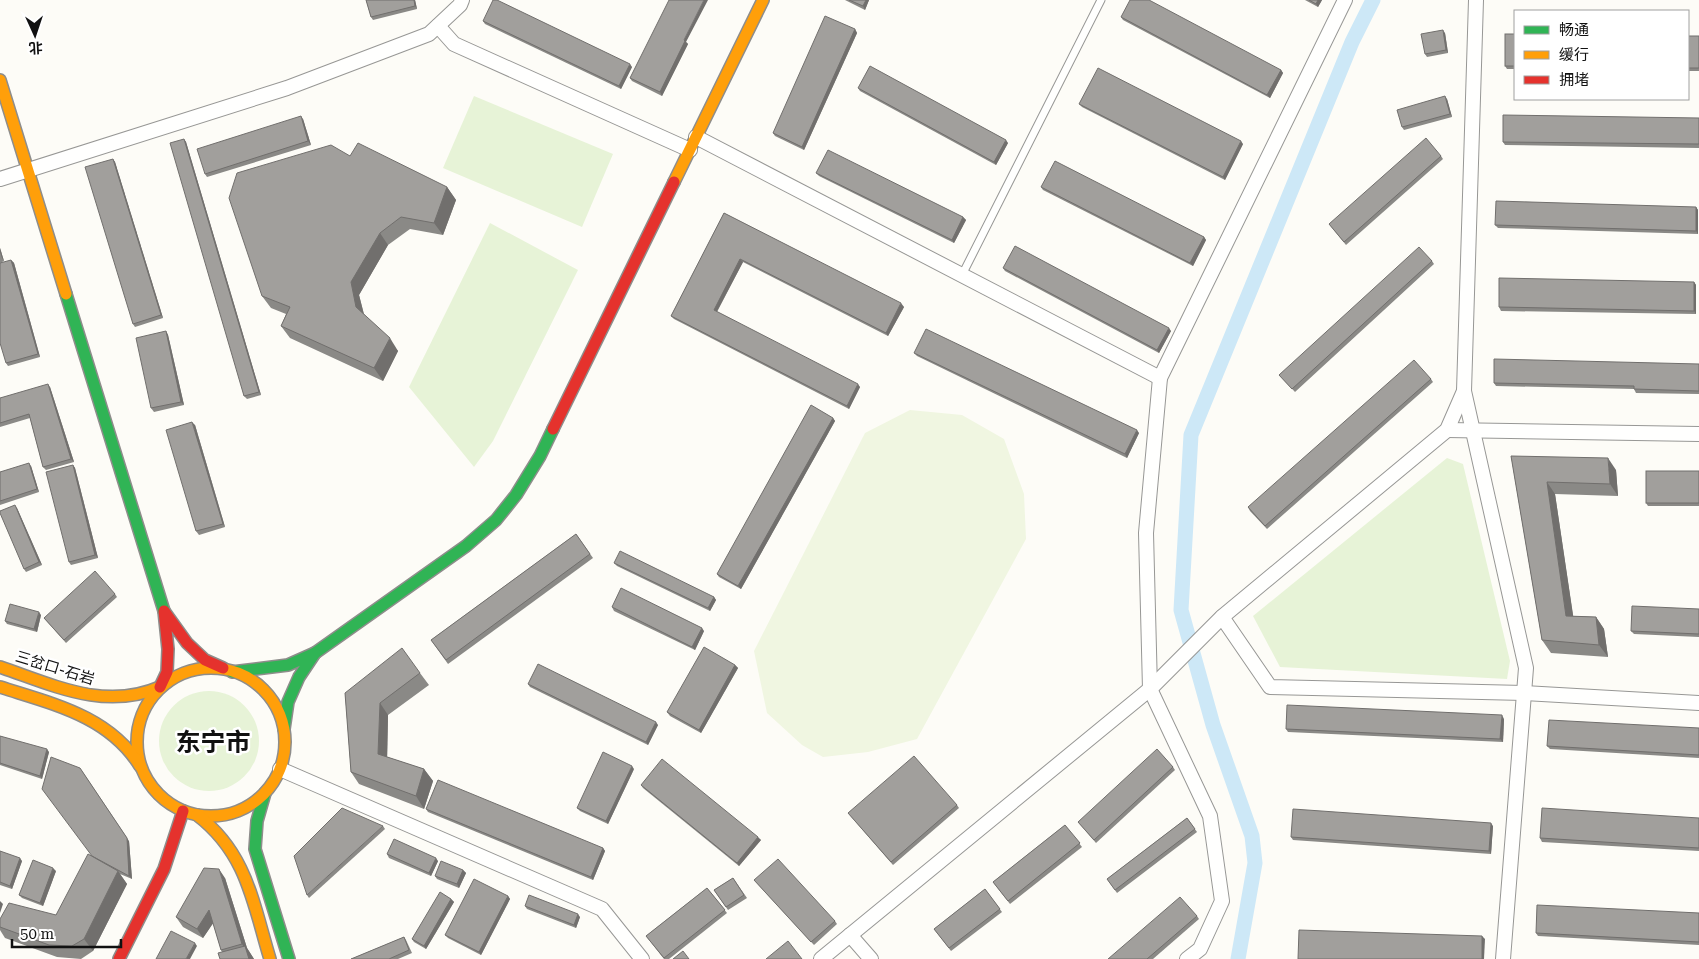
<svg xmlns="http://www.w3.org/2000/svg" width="1699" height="959" viewBox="0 0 1699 959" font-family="'Roboto Serif','Noto Sans SC',serif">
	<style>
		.green { fill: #e7f3d7 }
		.pitch { fill: #f0f6e1 }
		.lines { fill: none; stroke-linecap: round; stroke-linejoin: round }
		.canal { stroke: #cde8f7; stroke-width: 15 }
		.lane-casing { stroke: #979795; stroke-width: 9 }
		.street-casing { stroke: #979795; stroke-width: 16 }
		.fast-casing { stroke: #8e8d8b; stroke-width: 14 }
		.slow-casing { stroke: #8e8d8b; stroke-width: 14 }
		.jam-casing { stroke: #8e8d8b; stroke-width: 14 }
		.lane { stroke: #fffffe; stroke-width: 7 }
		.street { stroke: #fffffe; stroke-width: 14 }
		.fast { stroke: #30b455; stroke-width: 11 }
		.slow { stroke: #ff9f0a; stroke-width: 11 }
		.jam { stroke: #e5322d; stroke-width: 11 }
		.wall { fill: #8a8986 }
		.shaded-wall { fill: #716f6d }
		.building { fill: #a19f9c; stroke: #716f6d }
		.labels { text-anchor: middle; stroke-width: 5; stroke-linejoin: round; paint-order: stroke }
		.street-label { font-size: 15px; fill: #111; stroke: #fff }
		.town-label { font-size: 25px; font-weight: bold; fill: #111; stroke: #fff }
	</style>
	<rect width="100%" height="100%" fill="#fdfcf7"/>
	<g class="green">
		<polygon points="474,96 613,154 582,227 443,168"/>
		<polygon points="490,223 578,270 493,441 474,467 409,387"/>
		<polygon points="1447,458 1463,464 1510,661 1507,679 1280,667 1253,616"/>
		<circle cx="209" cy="741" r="50"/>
	</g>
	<polygon class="pitch" points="910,410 962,415 1004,439 1024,494 1026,539 917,739 868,752 823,757 802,745 767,713 754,651 865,433"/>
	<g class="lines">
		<polyline class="canal" points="1238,959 1255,863 1252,836 1213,725 1181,610 1191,435 1352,42 1373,0"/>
		<defs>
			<polyline id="lane" points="962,275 1101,0"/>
			<g id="street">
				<polyline points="1476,0 1464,391 1526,668 1503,959"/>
				<polyline points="438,26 454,44 690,150"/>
				<polyline points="696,137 1160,378"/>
				<polyline points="0,179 287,88 429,34 460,5 462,0"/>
				<polyline points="1447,430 1699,434"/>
				<polyline points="1222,617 1270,687 1524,693 1699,703"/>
				<polyline points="280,769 602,909 642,959"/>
				<polyline points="850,935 871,959"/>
				<polyline points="821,959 1150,689 1222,617 1447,430 1464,391"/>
				<polyline points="1187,959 1200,949 1222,901 1210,816 1150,689 1146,533 1160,378 1345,0"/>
			</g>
			<g id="fast">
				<polyline points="66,294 164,611"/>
				<polyline points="315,653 466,546 496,520 516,495 540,456 553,429"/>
				<polyline points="232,672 288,665 315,653 299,677 288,702 284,729"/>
				<polyline points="265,793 257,821 255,849 289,959"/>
			</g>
			<g id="slow">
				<polyline points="0,80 66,294"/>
				<polyline points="674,182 763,0"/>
				<path d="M0,667C53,685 105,711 160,687"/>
				<circle cx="211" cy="742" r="74"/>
				<path d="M0,687C53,704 109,716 140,766"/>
				<path d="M197,815C247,853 253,903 270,959"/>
			</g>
			<g id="jam">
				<polyline points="553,429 674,182"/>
				<polyline points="160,687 167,672 168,649 164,611 187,643 205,660 223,668"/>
				<polyline points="119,959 164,869 183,811"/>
			</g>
		</defs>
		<use href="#lane" class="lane-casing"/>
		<use href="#street" class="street-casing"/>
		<use href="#fast" class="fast-casing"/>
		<use href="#slow" class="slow-casing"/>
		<use href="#jam" class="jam-casing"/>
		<use href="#lane" class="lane"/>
		<use href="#street" class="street"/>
		<use href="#fast" class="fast"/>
		<use href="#slow" class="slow"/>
		<use href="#jam" class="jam"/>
	</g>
	<g class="wall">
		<polygon points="366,0 415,0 417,9 373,20 371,17"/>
		<polygon points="845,0 869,0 865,10"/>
		<polygon points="1305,0 1322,0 1318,7"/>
		<polygon points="1121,17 1281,70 1283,73 1270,98 1123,20"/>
		<polygon points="483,21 632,67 621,89 485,24"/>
		<polygon points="855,29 857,33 804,150 775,136 773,133"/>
		<polygon points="1445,33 1448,53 1427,57 1425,54"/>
		<polygon points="1515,34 1515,69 1507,69 1505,66"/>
		<rect x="1688" y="36" width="11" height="35"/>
		<polygon points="686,42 688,44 662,96 632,81 630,78"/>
		<polygon points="858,88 1008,143 996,165 860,91"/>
		<polygon points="1447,99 1452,117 1404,130 1402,127"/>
		<polygon points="1079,104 1243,144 1225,180 1082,107"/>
		<polygon points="1699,118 1699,148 1505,145 1503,142"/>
		<polygon points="303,119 311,145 207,177 205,174"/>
		<polygon points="184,139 186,142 261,395 247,399 244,396"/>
		<polygon points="1441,156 1443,159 1346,245 1329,224"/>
		<polygon points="113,159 115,162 163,318 135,327 133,324"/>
		<polygon points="816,173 963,217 966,220 954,243 819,176"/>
		<polygon points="447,187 456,200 443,235 410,229 388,245 359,295 364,314 398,351 383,381 290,338 281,326 286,314 271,308 262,296"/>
		<polygon points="1041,187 1204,237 1206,240 1193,266 1043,190"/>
		<polygon points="1696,207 1698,210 1698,234 1498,228 1495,225"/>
		<polygon points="724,213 904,307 888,336 743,262 717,312 860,387 849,409 674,319 671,316"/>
		<polygon points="0,248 4,261 0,263"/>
		<polygon points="11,260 14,263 40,357 8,366 6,363"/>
		<polygon points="1432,261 1434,264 1295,392 1282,378 1279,375"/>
		<polygon points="1003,268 1171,331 1159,353 1005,271"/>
		<polygon points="1694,282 1696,285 1696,314 1501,311 1499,307"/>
		<polygon points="166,331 168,335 184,405 154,412 151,408"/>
		<polygon points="914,353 1139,433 1127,458 917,356"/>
		<polygon points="1699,364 1699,394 1636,393 1634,389 1496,386 1494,383"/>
		<polygon points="1431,379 1433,382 1267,529 1250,511 1248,507"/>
		<polygon points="50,387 74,462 46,470 43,467 30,418 0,427 0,398"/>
		<polygon points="833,418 835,421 741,589 719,577 717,574"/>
		<polygon points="195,425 225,527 199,535 196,531"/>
		<polygon points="1511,456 1616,470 1618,496 1555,494 1573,616 1596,617 1604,629 1608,657 1551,653 1542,640"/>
		<polygon points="73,465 75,468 98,558 71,565 69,562"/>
		<polygon points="31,466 39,492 0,505 0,472"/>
		<polygon points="1699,471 1699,506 1648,506 1646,503"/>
		<polygon points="17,508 42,565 26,572 24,569"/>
		<polygon points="576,534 593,558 448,664 431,640"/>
		<polygon points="614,563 714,597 716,600 710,611 617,566"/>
		<polygon points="115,594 117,597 66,643 44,618"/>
		<polygon points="612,607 704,631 695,650 614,611"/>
		<polygon points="1699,609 1699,637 1634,634 1631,631"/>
		<polygon points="41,615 37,632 7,624 5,621"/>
		<polygon points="735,665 738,668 701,733 670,716 667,712"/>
		<polygon points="420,673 429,685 388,715 387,757 424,769 433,781 424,809 359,784 351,772 345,693"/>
		<polygon points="528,684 658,725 648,745 530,687"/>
		<polygon points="1504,719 1503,742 1288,732 1286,729"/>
		<polygon points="1699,728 1699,758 1550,749 1547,746"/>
		<polygon points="0,736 49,752 42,779 0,765"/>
		<polygon points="1173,767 1175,770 1096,843 1078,822"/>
		<polygon points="634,769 608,824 580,811 577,808"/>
		<polygon points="641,785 761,840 739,866 643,788"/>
		<polygon points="957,805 959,808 893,865 848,813"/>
		<polygon points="426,809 603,848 605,851 593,880 428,812"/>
		<polygon points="1187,818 1197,832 1117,893 1107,879"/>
		<polygon points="1699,818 1699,851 1542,842 1540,838"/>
		<polygon points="1065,825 1082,847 1010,904 993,882"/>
		<polygon points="383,826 385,829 309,898 307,895"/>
		<polygon points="1493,826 1491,854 1293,840 1291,837"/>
		<polygon points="129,841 132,879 120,874 127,884 93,951 81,959 57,957 5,938 0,930 0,919 56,915 92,856"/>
		<polygon points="0,851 22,861 12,889 0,885"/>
		<polygon points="387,854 438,861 431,876 389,858"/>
		<polygon points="463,870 466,873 459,888 437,879 435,876"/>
		<polygon points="56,871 43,906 22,898 19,895"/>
		<polygon points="225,878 247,948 254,959 220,959 222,952 221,950 213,923 203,938 183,927 176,917"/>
		<polygon points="733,878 747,898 728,910 714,890"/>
		<polygon points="754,880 835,921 837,924 814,945"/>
		<polygon points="707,888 727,913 669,959 664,959 646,936"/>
		<polygon points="985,889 1002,912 951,951 934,929"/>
		<polygon points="508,896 510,899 481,955 448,938 445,935"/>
		<polygon points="451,899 454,902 426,949 414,942 412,939"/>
		<polygon points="525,906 580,917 576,928 527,909"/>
		<polygon points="1699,913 1699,945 1538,936 1536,933"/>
		<polygon points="1197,916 1199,919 1153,959 1108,959"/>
		<polygon points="404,937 406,940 412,953 398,959 351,959"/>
	</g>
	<g class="shaded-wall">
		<polygon points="414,0 415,0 417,9 415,6"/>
		<polygon points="704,0 708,0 686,42 688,44 662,96 660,92 684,40"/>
		<polygon points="866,0 869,0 865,10 863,6"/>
		<polygon points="1318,0 1322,0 1318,7 1316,4"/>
		<polygon points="855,29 857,33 804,150 802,147"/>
		<polygon points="1443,30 1445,33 1448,53 1446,50"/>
		<polygon points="630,64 632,67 621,89 619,86"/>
		<polygon points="1281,70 1283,73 1270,98 1267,95"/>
		<polygon points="1445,96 1447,99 1452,117 1450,114"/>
		<polygon points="301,116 303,119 311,145 308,141"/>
		<polygon points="184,139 186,142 261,395 259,392"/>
		<polygon points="1006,140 1008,143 996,165 994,162"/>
		<polygon points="1241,141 1243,144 1225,180 1223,177"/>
		<polygon points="113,159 115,162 163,318 161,315"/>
		<polygon points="447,187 456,200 443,235 434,223"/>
		<polygon points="1696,207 1698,210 1698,234 1696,231"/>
		<polygon points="963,217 966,220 954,243 952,240"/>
		<polygon points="380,233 388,245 359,295 365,319 356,307 351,282"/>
		<polygon points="1204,237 1206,240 1193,266 1190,263"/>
		<polygon points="0,248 4,261 2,258 0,252"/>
		<polygon points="740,259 743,262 716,313 714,310"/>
		<polygon points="11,260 14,263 40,357 38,354"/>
		<polygon points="1694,282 1696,285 1696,314 1694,311"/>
		<polygon points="901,303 904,307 888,336 886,333"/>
		<polygon points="1169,328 1171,331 1159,353 1157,350"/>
		<polygon points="166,331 168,335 184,405 181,402"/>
		<polygon points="390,338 398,351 383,381 374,368"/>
		<polygon points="48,384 50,387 74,462 71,459"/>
		<polygon points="858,384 860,387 849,409 847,406"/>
		<polygon points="833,418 835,421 741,589 738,586"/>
		<polygon points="192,422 195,425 225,527 223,524"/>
		<polygon points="1137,430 1139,433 1127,458 1125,454"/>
		<polygon points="1608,458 1616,470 1618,496 1610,484"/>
		<polygon points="29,463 31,466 39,492 37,489"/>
		<polygon points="73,465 75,468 98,558 95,555"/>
		<polygon points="1547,482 1555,494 1575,628 1566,616"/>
		<polygon points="15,505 17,508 42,565 39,562"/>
		<polygon points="714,597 716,600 710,611 708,608"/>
		<polygon points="39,612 41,615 37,632 34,629"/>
		<polygon points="1596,617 1604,629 1608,657 1599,645"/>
		<polygon points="702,628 704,631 695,650 692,647"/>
		<polygon points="735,665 738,668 701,733 699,730"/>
		<polygon points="380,703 388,715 387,766 378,754"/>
		<polygon points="1502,715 1504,719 1503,742 1500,739"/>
		<polygon points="656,722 658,725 648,745 646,742"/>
		<polygon points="47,749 49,752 42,779 40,776"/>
		<polygon points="632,766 634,769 608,824 606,821"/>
		<polygon points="80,768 129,841 132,879 129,876"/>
		<polygon points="424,769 433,781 424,809 416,796"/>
		<polygon points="1491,823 1493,826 1491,854 1489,851"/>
		<polygon points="758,837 761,840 739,866 737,863"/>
		<polygon points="603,848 605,851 593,880 591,877"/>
		<polygon points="20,858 22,861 12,889 10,886"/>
		<polygon points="436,858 438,861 431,876 429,873"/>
		<polygon points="53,868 56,871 43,906 40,903"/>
		<polygon points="219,869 225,878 247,948 254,959 249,959 246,951 242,944"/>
		<polygon points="463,870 466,873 459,888 457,884"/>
		<polygon points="118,871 127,884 93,951 84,939"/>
		<polygon points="508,896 510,899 481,955 479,952"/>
		<polygon points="451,899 454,902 426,949 424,946"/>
		<polygon points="0,901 3,904 0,913"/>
		<polygon points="209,910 216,919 203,938 197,929"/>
		<polygon points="578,914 580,917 576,928 574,925"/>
		<polygon points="1482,936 1485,939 1484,959 1482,959"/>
		<polygon points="195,943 197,946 190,959 186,959"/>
	</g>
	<g class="building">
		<polygon points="366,0 414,0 415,6 371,17"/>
		<polygon points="493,0 497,0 630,64 619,86 483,21"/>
		<polygon points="669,0 704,0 684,40 685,41 660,92 630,78"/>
		<polygon points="849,0 866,0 863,6"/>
		<polygon points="1130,0 1149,0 1281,70 1267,95 1121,17"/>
		<polygon points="1309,0 1318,0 1316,4"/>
		<polygon points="825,16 855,29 802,147 773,133"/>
		<polygon points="1443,30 1446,50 1425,54 1421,34"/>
		<rect x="1505" y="34" width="10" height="32"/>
		<rect x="1688" y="36" width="11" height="32"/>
		<polygon points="870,66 1006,140 994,162 858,88"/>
		<polygon points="1098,68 1241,141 1223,177 1079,104"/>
		<polygon points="1445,96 1450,114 1402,127 1397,110"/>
		<polygon points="1503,115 1699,118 1699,144 1503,142"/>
		<polygon points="301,116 308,141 205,174 197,149"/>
		<polygon points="1426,138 1441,156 1344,242 1329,224"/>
		<polygon points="184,139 259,392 244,396 170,143"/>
		<polygon points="358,143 447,187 434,223 401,217 380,233 351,282 356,307 390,338 374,368 281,326 290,307 262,296 229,198 237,173 331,145 350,156"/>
		<polygon points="828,150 963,217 952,240 816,173"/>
		<polygon points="113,159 161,315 133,324 85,167"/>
		<polygon points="1055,161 1204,237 1190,263 1041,187"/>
		<polygon points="1496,201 1696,207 1696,231 1495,225"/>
		<polygon points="724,213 901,303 886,333 740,259 714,310 858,384 847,406 671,316"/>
		<polygon points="1015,246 1169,328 1157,350 1003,268"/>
		<polygon points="1419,247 1432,261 1292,389 1279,375"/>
		<polygon points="11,260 38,354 6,363 0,343 0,263"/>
		<polygon points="1499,278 1694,282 1694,311 1499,307"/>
		<polygon points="926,329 1137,430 1125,454 914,353"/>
		<polygon points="166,331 181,402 151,408 136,338"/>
		<polygon points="1494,359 1699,364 1699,391 1634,389 1634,386 1494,383"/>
		<polygon points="1414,360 1431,379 1265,526 1248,507"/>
		<polygon points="48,384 71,459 43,467 29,414 0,423 0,398"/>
		<polygon points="811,405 833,418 738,586 717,574"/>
		<polygon points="192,422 223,524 196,531 166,430"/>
		<polygon points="1511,456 1608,458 1610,484 1547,482 1566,616 1596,617 1599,645 1542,640"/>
		<polygon points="29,463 37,489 0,501 0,472"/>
		<polygon points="73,465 95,555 69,562 46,472"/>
		<rect x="1646" y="471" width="53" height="32"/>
		<polygon points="15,505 39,562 24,569 0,513 0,511"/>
		<polygon points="576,534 590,554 446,660 431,640"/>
		<polygon points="620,551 714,597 708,608 614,563"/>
		<polygon points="95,571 115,594 64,640 44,618"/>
		<polygon points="621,588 702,628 692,647 612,607"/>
		<polygon points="10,604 39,612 34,629 5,621"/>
		<polygon points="1632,606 1699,609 1699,634 1631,631"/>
		<polygon points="704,647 735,665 699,730 667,712"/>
		<polygon points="402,648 420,673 380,703 378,754 424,769 416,796 351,772 345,693"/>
		<polygon points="538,664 656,722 646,742 528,684"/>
		<polygon points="1287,705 1502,715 1500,739 1286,729"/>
		<polygon points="1549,720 1699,728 1699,755 1547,746"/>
		<polygon points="0,736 47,749 40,776 0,763"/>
		<polygon points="1157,749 1173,767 1094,840 1078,822"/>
		<polygon points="603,752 632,766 606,821 577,808"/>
		<polygon points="914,756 957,805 891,862 848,813"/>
		<polygon points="51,757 80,768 127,838 129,876 92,856 42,789"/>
		<polygon points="662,759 758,837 737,863 641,785"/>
		<polygon points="438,780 603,848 591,877 426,809"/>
		<polygon points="342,808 383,826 307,895 294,856"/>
		<polygon points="1542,808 1699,818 1699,848 1540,838"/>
		<polygon points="1293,809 1491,823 1489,851 1291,837"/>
		<polygon points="1187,818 1195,829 1115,890 1107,879"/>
		<polygon points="1065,825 1080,843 1008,901 993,882"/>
		<polygon points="394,839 436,858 429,873 387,854"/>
		<polygon points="0,851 20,858 10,886 0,882"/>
		<polygon points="88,854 118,871 84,939 72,946 49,945 0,927 0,919 9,903 56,915"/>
		<polygon points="778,859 835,921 811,942 754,880"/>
		<polygon points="33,860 53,868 40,903 19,895"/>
		<polygon points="441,861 463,870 457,884 435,876"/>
		<polygon points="204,868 219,869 242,944 221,950 209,910 197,929 176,917"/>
		<polygon points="733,878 744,895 726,907 714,890"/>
		<polygon points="474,879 508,896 479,952 445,935"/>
		<polygon points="707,888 725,910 664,958 646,936"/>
		<polygon points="985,889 1000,909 949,948 934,929"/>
		<polygon points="440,892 451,899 424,946 412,939"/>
		<polygon points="529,895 578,914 574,925 525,906"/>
		<polygon points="1180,897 1197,916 1147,959 1108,959"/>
		<polygon points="1537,905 1699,913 1699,942 1536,933"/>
		<polygon points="1299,930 1482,936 1482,959 1298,959"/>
		<polygon points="171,931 195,943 186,959 156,959"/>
		<polygon points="404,937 409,950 389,959 351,959"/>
		<polygon points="788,941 802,959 766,959"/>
		<polygon points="245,946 249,959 220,959 218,953"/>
		<polygon points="683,951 689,959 673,959"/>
	</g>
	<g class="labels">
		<g class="street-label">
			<text transform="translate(55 668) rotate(17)" y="5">三岔口-石岩</text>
		</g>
		<g class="town-label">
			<text x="213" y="751">东宁市</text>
		</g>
	</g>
	<rect x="1514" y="10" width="175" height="90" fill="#ffffff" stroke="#a0a0a0"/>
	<rect x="1524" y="26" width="25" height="8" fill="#30b455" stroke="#a0a0a0"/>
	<text x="1559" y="35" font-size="15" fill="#111111">畅通</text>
	<rect x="1524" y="51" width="25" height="8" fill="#ff9f0a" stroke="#a0a0a0"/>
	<text x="1559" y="60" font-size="15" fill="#111111">缓行</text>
	<rect x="1524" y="76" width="25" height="8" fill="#e5322d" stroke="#a0a0a0"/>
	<text x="1559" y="85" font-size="15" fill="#111111">拥堵</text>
	<g transform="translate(35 35) rotate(177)" stroke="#ffffff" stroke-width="4" paint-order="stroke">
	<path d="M0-4L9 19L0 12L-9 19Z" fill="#111111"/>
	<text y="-8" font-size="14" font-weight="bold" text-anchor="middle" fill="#111111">北</text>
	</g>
	<path d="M12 939v8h109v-8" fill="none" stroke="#111111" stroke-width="2.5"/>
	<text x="20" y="939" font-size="15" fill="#111111" stroke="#ffffff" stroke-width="4" paint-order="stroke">50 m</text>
</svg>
